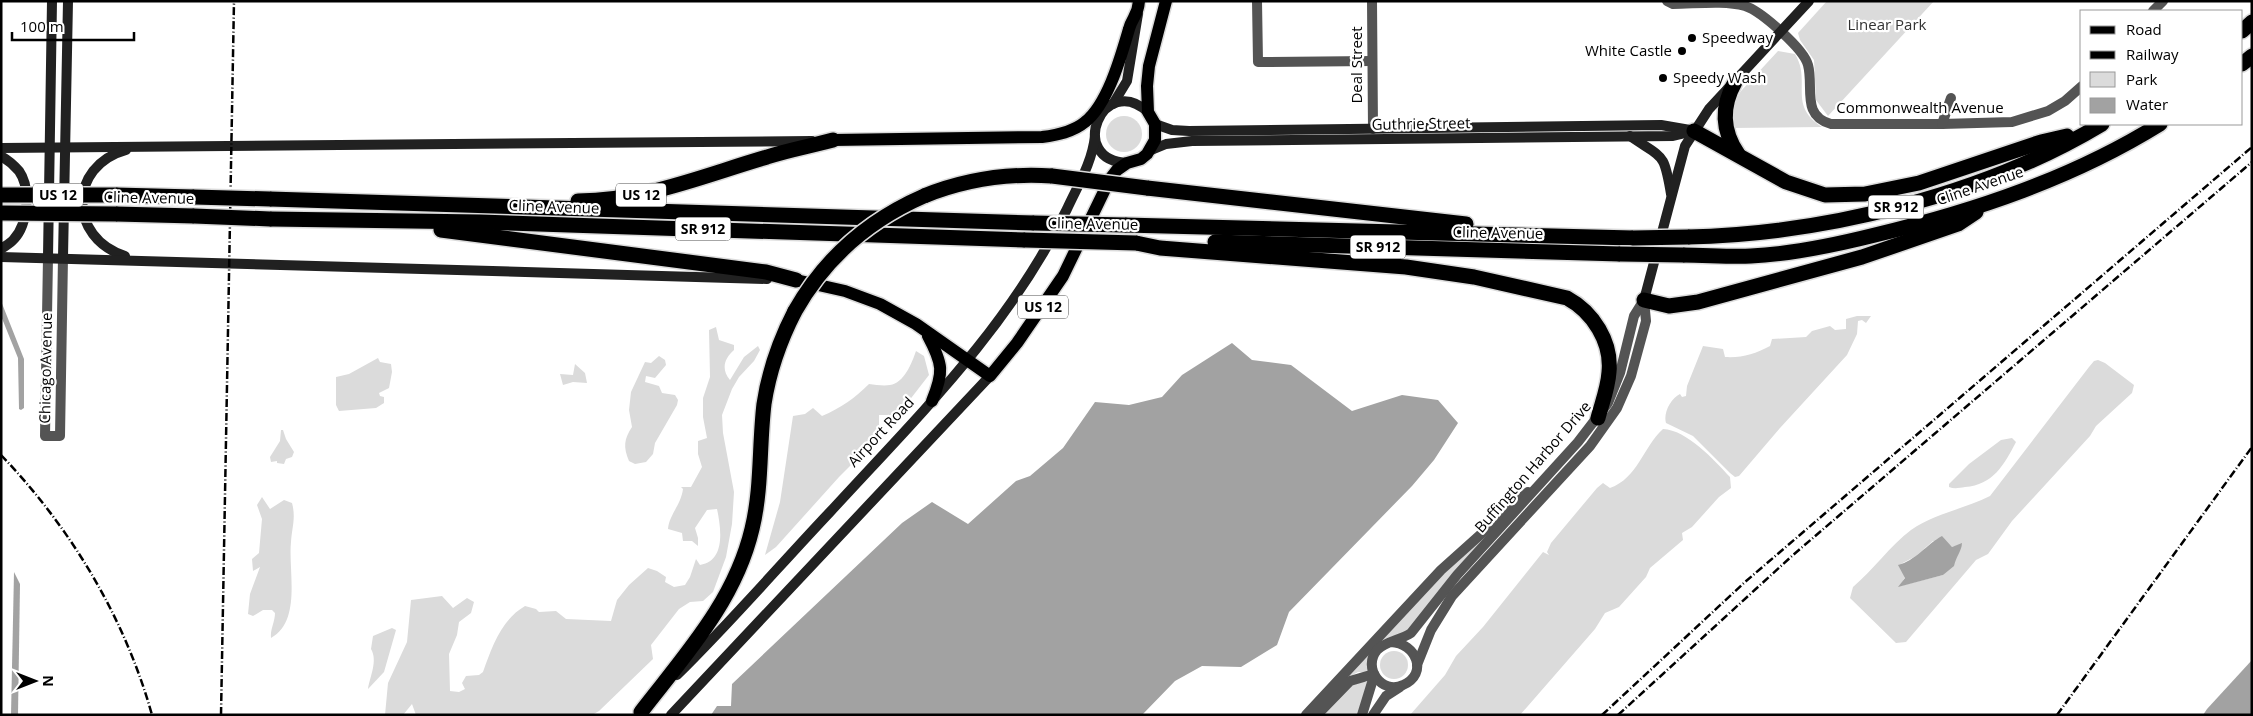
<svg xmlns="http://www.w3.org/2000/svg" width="2253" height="716" viewBox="0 0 2253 716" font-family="'Open Sans',sans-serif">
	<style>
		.green { fill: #dbdbdb; fill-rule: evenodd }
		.water { fill: #a2a2a2 }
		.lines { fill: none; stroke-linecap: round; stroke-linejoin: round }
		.primary-casing { stroke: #dbdbdb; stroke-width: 15 }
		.motorway-casing { stroke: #dbdbdb; stroke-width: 18 }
		.minor { stroke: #545454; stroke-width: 10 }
		.tertiary { stroke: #545454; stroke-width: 10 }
		.secondary { stroke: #212121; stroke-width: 10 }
		.primary { stroke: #000; stroke-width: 12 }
		.motorway { stroke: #000; stroke-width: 15 }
		.rail { stroke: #000; stroke-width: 2.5; stroke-dasharray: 8 2.5 1 2.5; stroke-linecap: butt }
		.motorway-bridge-casing { stroke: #dbdbdb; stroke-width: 18; stroke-linecap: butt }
		.motorway-bridge { stroke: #000; stroke-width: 15 }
		.poi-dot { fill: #000; stroke: #fff; stroke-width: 2 }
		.labels { text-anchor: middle; stroke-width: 4.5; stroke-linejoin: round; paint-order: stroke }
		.shield { fill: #fff; stroke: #4c4c4c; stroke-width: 1 }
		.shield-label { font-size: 14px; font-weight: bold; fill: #000 }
		.park-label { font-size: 15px; fill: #323232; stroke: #fff }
		.poi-label { font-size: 15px; fill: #000; stroke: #fff; text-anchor: start }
		.street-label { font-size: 15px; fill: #000; stroke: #fff }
	</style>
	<rect width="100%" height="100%" fill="#fff"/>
	<g class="green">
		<polygon points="1827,1 1934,1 1828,116 1816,100 1814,60 1800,40 1798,33"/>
		<path d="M1778,51L1795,54C1812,82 1787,105 1822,127L1731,128L1732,106L1741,91Z"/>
		<circle cx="1124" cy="134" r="18"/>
		<path d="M1857,316H1871L1866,323L1862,320L1858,321L1857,334L1847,355L1780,428L1739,476L1735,477L1730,473L1693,436L1666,423C1663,413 1671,398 1680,394L1682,397L1686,396L1687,386L1703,346L1723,349L1725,357C1742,358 1755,354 1770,346L1772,339L1806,337L1812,331L1830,326L1835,330L1846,329V319Z"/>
		<path d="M716,327L719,340L734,345V350C724,359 721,369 730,380L744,357L758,346L760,350L754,361L739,377L732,389L722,415L723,433L734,492L732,524L726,557L713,592L703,601L690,602L679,609L651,645L653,659L599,711L592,715H416L412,704L403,715H385L388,683L407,642L411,600L442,596L453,608L467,598L474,602L471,613L459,622L457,635L449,654L450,691L459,692L465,689L462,683L466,676L479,675L483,672C492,647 501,620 525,606L536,609L539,612L556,611L566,619L611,621L617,600L629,585L648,568L657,571L666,577L665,582L674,587L685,585L690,577L696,559L700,565C726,561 721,528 717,509L707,510L695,528L698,538V546L692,541H683L682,533L668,529C669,515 681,505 683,489L681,487H691L702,467L698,454V441L707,438L703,417V398L710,377L709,330Z"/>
		<path d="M916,351L924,356L929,375L898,415H879V437L839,477L776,547L765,555L780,502L793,416L805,414L813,408L822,416C841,408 855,398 869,384C876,385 884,386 890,385C904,383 912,363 916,351Z"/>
		<path d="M659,356L665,360L666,365L655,378L646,376L645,382L659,386L662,393L675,395L678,400L677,405L655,443L653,454L646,462L635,464L629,461C623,447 624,439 632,427L629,410L631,392L645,362L651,363Z"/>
		<polygon points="378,358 380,362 391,364 392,372 389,388 379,393 380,396 384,397 384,403 376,408 339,411 336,405 336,377 349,374"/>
		<path d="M2098,360L2105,363L2134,385L2132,393L2096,426L2090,436L2012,521L1988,554L1976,560L1906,642L1896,643L1850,598L1853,587C1873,570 1890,546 1911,530C1935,513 1965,509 1990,496L2089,367L2094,361ZM1933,541L1947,543L1952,547L1962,544L1955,560L1943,575L1900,586L1905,577L1899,565L1916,556Z"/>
		<polygon points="575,364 585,373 587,383 573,382 563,385 560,374 573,375"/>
		<path d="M1663,429C1687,430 1714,460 1730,477L1731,488L1719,497L1692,527L1682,533L1683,540L1650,568L1646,577L1619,607L1605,613L1595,629L1520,715H1410L1445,675L1456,656L1483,627L1543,552L1549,555L1547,552L1551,543L1597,488L1603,483L1610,488C1638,478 1643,447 1663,429Z"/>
		<polygon points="281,430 283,430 286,439 294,452 292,457 286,459 284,464 277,463 277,461 271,462 270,457 280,441"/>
		<path d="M2012,438L2016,442C2004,465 1993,485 1965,487C1959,488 1954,489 1949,487V484L1969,464L2001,440Z"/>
		<path d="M262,497L270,509L284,500L292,503C296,518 292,527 291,542C288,570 302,621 271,638C270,629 275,622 275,613L272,610H263L253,616L248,614L250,594L260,567L253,571L252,559L259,553L262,519L257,505Z"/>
		<polygon points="1506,517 1411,627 1404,633 1384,640 1368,673 1358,672 1349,677 1347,675 1422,594"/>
		<path d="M392,628L396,630L384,672L368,689C370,676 378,661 371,649L373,636Z"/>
		<circle cx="1394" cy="665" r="14"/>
		<polygon points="1362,682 1368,682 1358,715 1321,715 1349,686"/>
	</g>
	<g class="water">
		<polygon points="1,301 24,359 24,408 21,410 19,409 18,358 1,316"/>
		<polygon points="1232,343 1252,360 1291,365 1352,411 1402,395 1438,400 1458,423 1434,460 1412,486 1289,612 1277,645 1241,667 1202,666 1175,681 1142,715 711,715 717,706 731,706 732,684 902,523 932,502 968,524 1016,481 1030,476 1063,448 1095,402 1129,405 1162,397 1182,375"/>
		<path d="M1942,536L1952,547L1962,543C1962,550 1956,557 1954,566L1943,575L1898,587L1905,578L1898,565C1915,561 1927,544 1942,536Z"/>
		<polygon points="14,572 20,584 18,715 11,715"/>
		<polygon points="2252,660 2252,715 2203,715 2207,709"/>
	</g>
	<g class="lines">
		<defs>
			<g id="primary">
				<path d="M833,140L1042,137C1057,135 1073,132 1085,122C1108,104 1121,56 1129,29C1132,17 1138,16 1139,1"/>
				<polyline points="796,280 845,291 880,304 916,324 990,376 1017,343 1063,276 1110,179 1117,170 1127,163 1141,159 1147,154 1155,140 1155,124 1148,112 1147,86 1149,66 1166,1"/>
				<path d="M928,336C943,364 944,372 932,401"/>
			</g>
			<g id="motorway">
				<polyline points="2242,31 2252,22"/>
				<polyline points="2242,64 2252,56"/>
				<path d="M1735,82C1721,107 1722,131 1738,154"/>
				<polyline points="1694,131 1786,182 1825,195 1865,194 1919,183 2041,142 2067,136"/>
				<polyline points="1147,188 1466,224"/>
				<polyline points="116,195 194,197"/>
				<path d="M924,196C966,179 1008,173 1052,176"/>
				<polyline points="270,199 1034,223"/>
				<path d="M578,201C647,200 702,176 767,157C788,150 811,146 833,140"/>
				<polyline points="116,214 194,216"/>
				<polyline points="270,219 480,222 1025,240"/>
				<polyline points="1125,225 1633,238"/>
				<polyline points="441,230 766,272 796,280"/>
				<path d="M1688,237C1825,234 1984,195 2102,124"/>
				<polyline points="1215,242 1620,254"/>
				<path d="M1136,243L1160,248L1406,267L1474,277L1567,298C1593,312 1612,342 1609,372C1608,388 1602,403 1598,418"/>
				<path d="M1683,255C1706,255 1729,257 1751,256C1793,254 1835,245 1875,235C1975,211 2073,178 2160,124"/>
				<polyline points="1644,300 1669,306 1698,302 1862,257 1958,224 1976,212"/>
				<path d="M641,712C685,655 735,601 752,529C762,488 759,446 764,404C769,371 780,340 795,311"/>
			</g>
		</defs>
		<use href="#primary" class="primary-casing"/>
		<use href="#motorway" class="motorway-casing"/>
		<g class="minor">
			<polyline points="1257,1 1258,62 1372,61"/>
			<polyline points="1372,1 1373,129"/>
			<path d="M1667,1L1673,4C1695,4 1723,0 1745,6C1761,11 1804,49 1808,65C1814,87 1801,116 1831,124H1942L2012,122L2048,111L2065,101L2082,86"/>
			<polyline points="2153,11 2163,1"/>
			<polyline points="1942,124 1951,98"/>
			<polyline points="48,257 45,436 60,436 63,257"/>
			<polyline points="1306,715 1441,570 1528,492"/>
			<polyline points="1317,715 1350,681 1374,674"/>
		</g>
		<g class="tertiary">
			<path d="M1391,642C1416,643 1429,674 1403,685C1382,695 1362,668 1377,650C1386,641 1401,640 1411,633L1457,575L1578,442L1608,403L1620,373L1634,316L1644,300"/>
			<polyline points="1417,665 1431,630 1452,596 1590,446 1617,408 1631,376 1646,321 1644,300"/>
			<polyline points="1362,715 1374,676"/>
			<polyline points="1373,715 1386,696 1400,687"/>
		</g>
		<g class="secondary">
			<polyline points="1113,104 1127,81 1138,14"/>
			<polyline points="1155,124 1172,130 1189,131 1661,125 1690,130"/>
			<path d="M1630,136C1663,159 1664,151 1671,194"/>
			<polyline points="1,148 812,141"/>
			<polyline points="1149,151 1166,144 1192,141 1673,136 1694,131"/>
			<path d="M1,156C8,160 14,165 19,171C31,188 28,224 14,239C11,243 5,246 1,249"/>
			<path d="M1127,163C1066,160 1103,71 1148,112"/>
			<path d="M125,256C68,238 68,166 126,150"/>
			<polyline points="1,257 767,279"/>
			<polyline points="48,257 52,1"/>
			<polyline points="63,257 68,1"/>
			<polyline points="1644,300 1685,146 1709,109 1809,1"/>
			<path d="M677,675C730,623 779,566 830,512C919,415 1008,329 1067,209C1078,185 1092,163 1095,136"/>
			<polyline points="671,715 990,376"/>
		</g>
		<use href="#primary" class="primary"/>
		<use href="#motorway" class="motorway"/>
		<g class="rail">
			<path d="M1,455C71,528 125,618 152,715"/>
			<polyline points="221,715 234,1"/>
			<polyline points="1602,715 1745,582 2252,147"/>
			<polyline points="1618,715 1793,555 2252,162"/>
			<polyline points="2057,715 2252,447"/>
		</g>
		<defs>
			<g id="motorway-bridge">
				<polyline points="1052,176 1147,188"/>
				<polyline points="1,195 116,195"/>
				<polyline points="194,197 270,199"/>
				<polyline points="1,213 116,214"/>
				<polyline points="194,216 270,219"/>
				<polyline points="1034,223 1125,225"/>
				<polyline points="1633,238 1688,237"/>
				<polyline points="1025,240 1136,243"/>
				<polyline points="1620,254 1683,255"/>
				<path d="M795,311C825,258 869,220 924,196"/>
			</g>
		</defs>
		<use href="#motorway-bridge" class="motorway-bridge-casing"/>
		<use href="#motorway-bridge" class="motorway-bridge"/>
	</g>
	<g class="poi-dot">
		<circle cx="1692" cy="38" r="5"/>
		<circle cx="1682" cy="51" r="5"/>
		<circle cx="1663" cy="78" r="5"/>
	</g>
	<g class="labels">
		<g class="shield">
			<rect x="33" y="183.5" width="50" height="23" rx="4"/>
			<rect x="616" y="183.5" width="50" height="23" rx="4"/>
			<rect x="1868.5" y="195.5" width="55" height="23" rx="4"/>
			<rect x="675.5" y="217.5" width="55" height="23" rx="4"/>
			<rect x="1350.5" y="235.5" width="55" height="23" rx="4"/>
			<rect x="1018" y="295.5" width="50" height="23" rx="4"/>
		</g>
		<g class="shield-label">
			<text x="58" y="200">US 12</text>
			<text x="641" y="200">US 12</text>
			<text x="1896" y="212">SR 912</text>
			<text x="703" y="234">SR 912</text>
			<text x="1378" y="252">SR 912</text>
			<text x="1043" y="312">US 12</text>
		</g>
		<g class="park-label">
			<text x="1887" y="30">Linear Park</text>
		</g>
		<g class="poi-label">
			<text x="1702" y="43">Speedway</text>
			<text x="1672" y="56" text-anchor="end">White Castle</text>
			<text x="1673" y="83">Speedy Wash</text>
		</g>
		<g class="street-label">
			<text transform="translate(1357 65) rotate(-90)" y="5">Deal Street</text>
			<text x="1920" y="113">Commonwealth Avenue</text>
			<text transform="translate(1421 124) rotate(-1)" y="5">Guthrie Street</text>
			<text transform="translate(1980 186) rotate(-19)" y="5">Cline Avenue</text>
			<text transform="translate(149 198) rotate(1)" y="5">Cline Avenue</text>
			<text transform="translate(554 207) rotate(2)" y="5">Cline Avenue</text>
			<text transform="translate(1093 224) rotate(1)" y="5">Cline Avenue</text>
			<text transform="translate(1498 233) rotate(1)" y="5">Cline Avenue</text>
			<text transform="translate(46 368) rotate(-89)" y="5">Chicago Avenue</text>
			<text transform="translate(881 432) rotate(-47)" y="5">Airport Road</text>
			<text transform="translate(1533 467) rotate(-49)" y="5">Buffington Harbor Drive</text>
		</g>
	</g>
	<rect width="2253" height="716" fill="none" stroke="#000000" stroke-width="5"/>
	<rect x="2080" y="10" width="162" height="115" fill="#ffffff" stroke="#999999"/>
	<rect x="2090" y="26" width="25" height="8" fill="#000000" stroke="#999999"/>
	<text x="2126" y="35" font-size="15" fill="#000000">Road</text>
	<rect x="2090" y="51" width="25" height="8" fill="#000000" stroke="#999999"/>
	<text x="2126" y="60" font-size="15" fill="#000000">Railway</text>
	<rect x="2090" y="72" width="25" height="15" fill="#dbdbdb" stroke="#999999"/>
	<text x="2126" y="85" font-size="15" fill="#000000">Park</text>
	<rect x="2090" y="98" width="25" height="15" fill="#a2a2a2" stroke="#999999"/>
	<text x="2126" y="110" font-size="15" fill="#000000">Water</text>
	<g transform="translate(35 681) rotate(90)" stroke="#ffffff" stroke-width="4" paint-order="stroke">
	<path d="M0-4L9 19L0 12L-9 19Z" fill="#000000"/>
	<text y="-8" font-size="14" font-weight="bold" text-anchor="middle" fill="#000000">N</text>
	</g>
	<path d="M12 32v8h122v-8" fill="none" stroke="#000000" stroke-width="2.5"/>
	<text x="20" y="32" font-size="15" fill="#000000" stroke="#ffffff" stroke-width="4" paint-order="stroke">100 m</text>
</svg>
